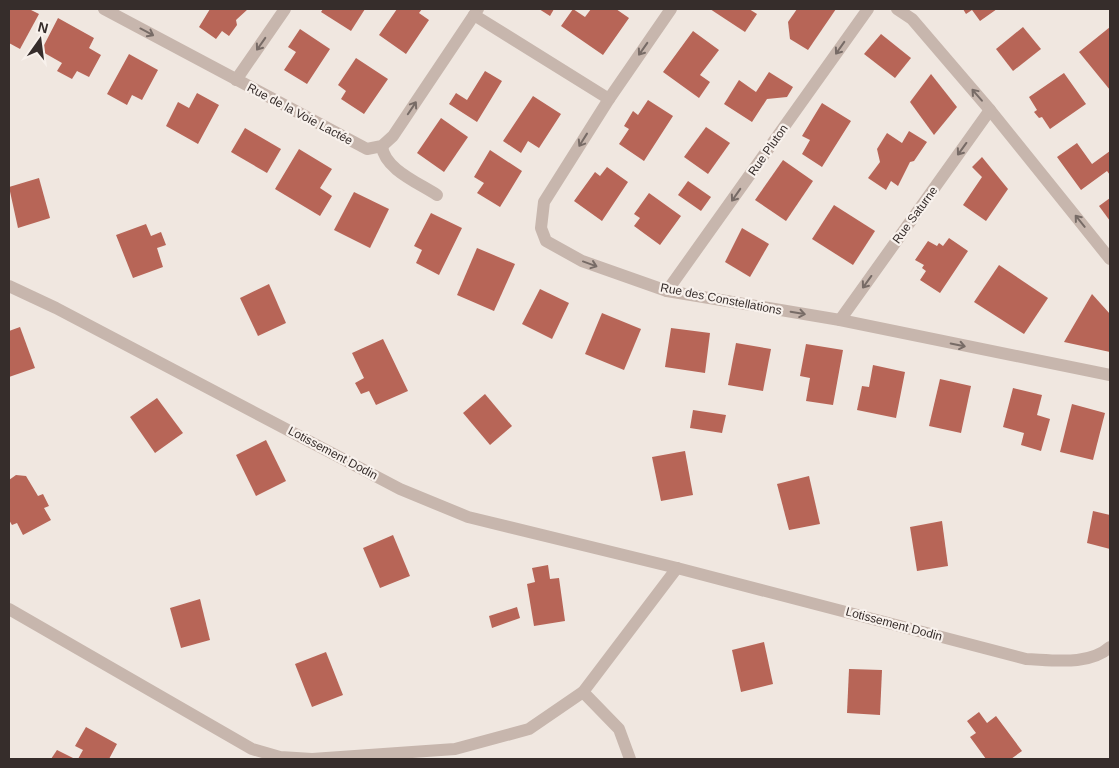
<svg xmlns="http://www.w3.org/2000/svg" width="1119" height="768" viewBox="0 0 1119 768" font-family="Arial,sans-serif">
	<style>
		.building { fill: #b76557 }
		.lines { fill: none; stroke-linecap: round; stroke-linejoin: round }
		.minor { stroke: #c7b6ad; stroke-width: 12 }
		.oneway { stroke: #776b66 }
		.labels { text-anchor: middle; stroke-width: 4.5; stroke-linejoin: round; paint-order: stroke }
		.street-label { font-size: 12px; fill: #362d2b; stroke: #f8f1ec }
	</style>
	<rect width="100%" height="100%" fill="#f0e7e0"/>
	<g class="building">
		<polygon points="9,9 29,9 39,14 20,49 9,43"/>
		<polygon points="210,9 248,9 236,20 237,25 229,36 222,31 216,39 199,27"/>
		<polygon points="323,9 365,9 351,31 321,12"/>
		<polygon points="397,9 422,9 419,13 429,20 406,54 379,35"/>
		<polygon points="539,9 554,9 550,16"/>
		<polygon points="573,9 585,17 591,9 616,9 629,18 603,55 561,26"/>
		<polygon points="710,9 749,9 757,14 745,32"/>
		<polygon points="797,9 836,9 808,50 790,39 788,22"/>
		<polygon points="963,9 997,9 980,21 972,10 966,14"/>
		<polygon points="58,18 94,38 89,48 101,55 89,77 77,71 72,79 57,71 62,63 41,51"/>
		<polygon points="1023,27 1041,49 1013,71 996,49"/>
		<polygon points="1110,27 1110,90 1079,52"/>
		<polygon points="300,29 330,49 307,84 284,70 296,52 288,47"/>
		<polygon points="693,31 719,50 700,75 710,82 699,98 663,72"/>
		<polygon points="881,34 911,58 895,78 864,54"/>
		<polygon points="129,54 158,70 142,100 132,95 127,105 107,94"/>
		<polygon points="356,58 388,79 364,114 341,99 346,91 338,85"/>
		<polygon points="485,71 502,81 477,122 449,104 456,93 467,100"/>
		<polygon points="769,72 793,87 787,97 767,99 752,122 724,104 739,80 756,92"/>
		<polygon points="1064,73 1086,104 1050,129 1042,117 1039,118 1034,112 1037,110 1029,97"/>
		<polygon points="931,74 957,107 934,135 910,102"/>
		<polygon points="197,93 219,105 198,144 166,126 178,102 189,108"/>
		<polygon points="533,96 561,114 539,148 528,141 521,153 503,141"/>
		<polygon points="648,100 673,116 644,161 619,144 629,129 624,126 633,111 638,115"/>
		<polygon points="822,103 851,121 822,167 802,154 810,140 802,136"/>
		<polygon points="441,118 468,137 444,172 417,153"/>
		<polygon points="706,127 730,143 708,174 684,157"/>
		<polygon points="245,128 281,149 267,173 231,152"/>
		<polygon points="909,131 927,142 914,161 910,162 898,186 891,181 886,190 868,178 880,162 877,149 887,133 902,143"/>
		<polygon points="1077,143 1092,164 1110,151 1110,175 1107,171 1081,190 1057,157"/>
		<polygon points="299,149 332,169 320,188 332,196 320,216 275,189"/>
		<polygon points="490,150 522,171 500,207 477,193 484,183 474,177"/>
		<polygon points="982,157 1008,189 986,221 963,205 982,177 972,167"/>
		<polygon points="783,160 813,181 786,221 755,200"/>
		<polygon points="607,167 628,182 602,221 574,201 595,172 600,176"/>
		<polygon points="39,178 50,218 18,228 9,187"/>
		<polygon points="688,181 711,197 701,211 678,195"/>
		<polygon points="354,192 389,209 370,248 334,230"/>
		<polygon points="649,193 681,216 660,245 634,226 640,218 634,214"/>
		<polygon points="1110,198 1110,221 1099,206"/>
		<polygon points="834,205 875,231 853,265 812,239"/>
		<polygon points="431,213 462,228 439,275 416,263 422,250 414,246"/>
		<polygon points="146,224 151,236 161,232 166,245 157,248 163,267 133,278 116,235"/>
		<polygon points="742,228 769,244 750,277 725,262"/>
		<polygon points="949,238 968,251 940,293 920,280 926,271 922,268 924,265 915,260 928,241 937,246 939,243 943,246"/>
		<polygon points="477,248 515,264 494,311 457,295"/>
		<polygon points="999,265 1048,298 1024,334 974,302"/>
		<polygon points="269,284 286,323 258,336 240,298"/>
		<polygon points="540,289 569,303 552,339 522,324"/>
		<polygon points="1092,294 1110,314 1110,352 1064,342"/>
		<polygon points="602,313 641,329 624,370 585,354"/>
		<polygon points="20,327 35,368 9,377 9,331"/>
		<polygon points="671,328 710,333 705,373 665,367"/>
		<polygon points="383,339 408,391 376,405 369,391 361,394 355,383 364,378 352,353"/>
		<polygon points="736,343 771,349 763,391 728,385"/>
		<polygon points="806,344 843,350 833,405 806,401 810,378 800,376"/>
		<polygon points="873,365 905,372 896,418 857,410 862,386 869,387"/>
		<polygon points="940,379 971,386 961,433 929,426"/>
		<polygon points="1013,388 1042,395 1037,415 1050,419 1041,451 1021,445 1024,433 1003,427"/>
		<polygon points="485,394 512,426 490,445 463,413"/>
		<polygon points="157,398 183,433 155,453 130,417"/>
		<polygon points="1072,404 1105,413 1093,460 1060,452"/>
		<polygon points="693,410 726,415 722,433 690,428"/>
		<polygon points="266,440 286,481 256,496 236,455"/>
		<polygon points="685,451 693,495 661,501 652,457"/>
		<polygon points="16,475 26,476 38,496 43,494 49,506 44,508 51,520 23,535 17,523 12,525 9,520 9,480"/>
		<polygon points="809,476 820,524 789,530 777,484"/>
		<polygon points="1093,511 1110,515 1110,549 1087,543"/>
		<polygon points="942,521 948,566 917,571 910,527"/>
		<polygon points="393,535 410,576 380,588 363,548"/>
		<polygon points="548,565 550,579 559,578 565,621 534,626 527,584 535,582 532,568"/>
		<polygon points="200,599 210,640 181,648 170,608"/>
		<polygon points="517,607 520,618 492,628 489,616"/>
		<polygon points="764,642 773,684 741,692 732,650"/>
		<polygon points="326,652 343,695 312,707 295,664"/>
		<polygon points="849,669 882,670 880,715 847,713"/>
		<polygon points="979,712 987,723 996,716 1022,751 1011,759 986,759 970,737 976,733 967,721"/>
		<polygon points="86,727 117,744 109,759 78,759 83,750 75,746"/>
		<polygon points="57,750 75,759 51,759"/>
	</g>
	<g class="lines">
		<g class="minor">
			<polyline points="104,9 367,149 382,146 393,136 478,9"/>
			<polyline points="671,9 609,99 544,202 541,228 546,241 582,261 667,291 840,320 1110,375"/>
			<polyline points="897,9 912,19 990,110 1110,259"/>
			<polyline points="474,15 609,99"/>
			<polyline points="236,80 285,9"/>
			<path d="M382,146C384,169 419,183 437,195"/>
			<path d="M9,286L56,308L400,489L468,517L677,568L1026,659C1053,660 1089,666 1110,647"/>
			<polyline points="667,291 868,9"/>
			<polyline points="840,320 990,110"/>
			<polyline points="9,609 252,749 280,757 312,759 455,749 529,729 583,692 677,568"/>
			<polyline points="583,692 619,729 630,759"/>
		</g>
	</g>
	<defs><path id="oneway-shaft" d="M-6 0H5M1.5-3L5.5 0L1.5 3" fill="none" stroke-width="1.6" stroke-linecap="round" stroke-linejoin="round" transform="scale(1.25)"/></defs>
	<g class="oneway">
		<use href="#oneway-shaft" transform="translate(147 32) rotate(28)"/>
		<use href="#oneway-shaft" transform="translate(261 44) rotate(125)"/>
		<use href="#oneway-shaft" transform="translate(840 48) rotate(125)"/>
		<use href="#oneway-shaft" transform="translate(643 49) rotate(125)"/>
		<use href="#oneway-shaft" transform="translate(977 95) rotate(-131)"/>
		<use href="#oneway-shaft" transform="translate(412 108) rotate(-56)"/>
		<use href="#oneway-shaft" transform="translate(583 140) rotate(122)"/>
		<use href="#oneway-shaft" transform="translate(962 149) rotate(126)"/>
		<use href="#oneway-shaft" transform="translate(736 195) rotate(125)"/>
		<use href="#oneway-shaft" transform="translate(1080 221) rotate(-129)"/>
		<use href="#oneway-shaft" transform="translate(590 264) rotate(20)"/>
		<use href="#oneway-shaft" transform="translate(867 282) rotate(126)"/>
		<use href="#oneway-shaft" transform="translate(798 313) rotate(10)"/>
		<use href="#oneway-shaft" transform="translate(958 345) rotate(12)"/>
	</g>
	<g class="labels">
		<g class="street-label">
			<text transform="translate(300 114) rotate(28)" y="4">Rue de la Voie Lactée</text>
			<text transform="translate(768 150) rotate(-55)" y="4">Rue Pluton</text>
			<text transform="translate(915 215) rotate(-54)" y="4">Rue Saturne</text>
			<text transform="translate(721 299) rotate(11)" y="4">Rue des Constellations</text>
			<text transform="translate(333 453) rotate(28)" y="4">Lotissement Dodin</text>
			<text transform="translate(894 624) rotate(15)" y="4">Lotissement Dodin</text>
		</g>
	</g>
	<rect width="1119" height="768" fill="none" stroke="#362d2b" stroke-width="20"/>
	<g transform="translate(40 40) rotate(14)" stroke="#f8f1ec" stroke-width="4" paint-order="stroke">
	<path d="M0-4L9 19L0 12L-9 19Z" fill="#362d2b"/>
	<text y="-8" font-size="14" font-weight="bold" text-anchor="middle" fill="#362d2b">N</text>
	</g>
</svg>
